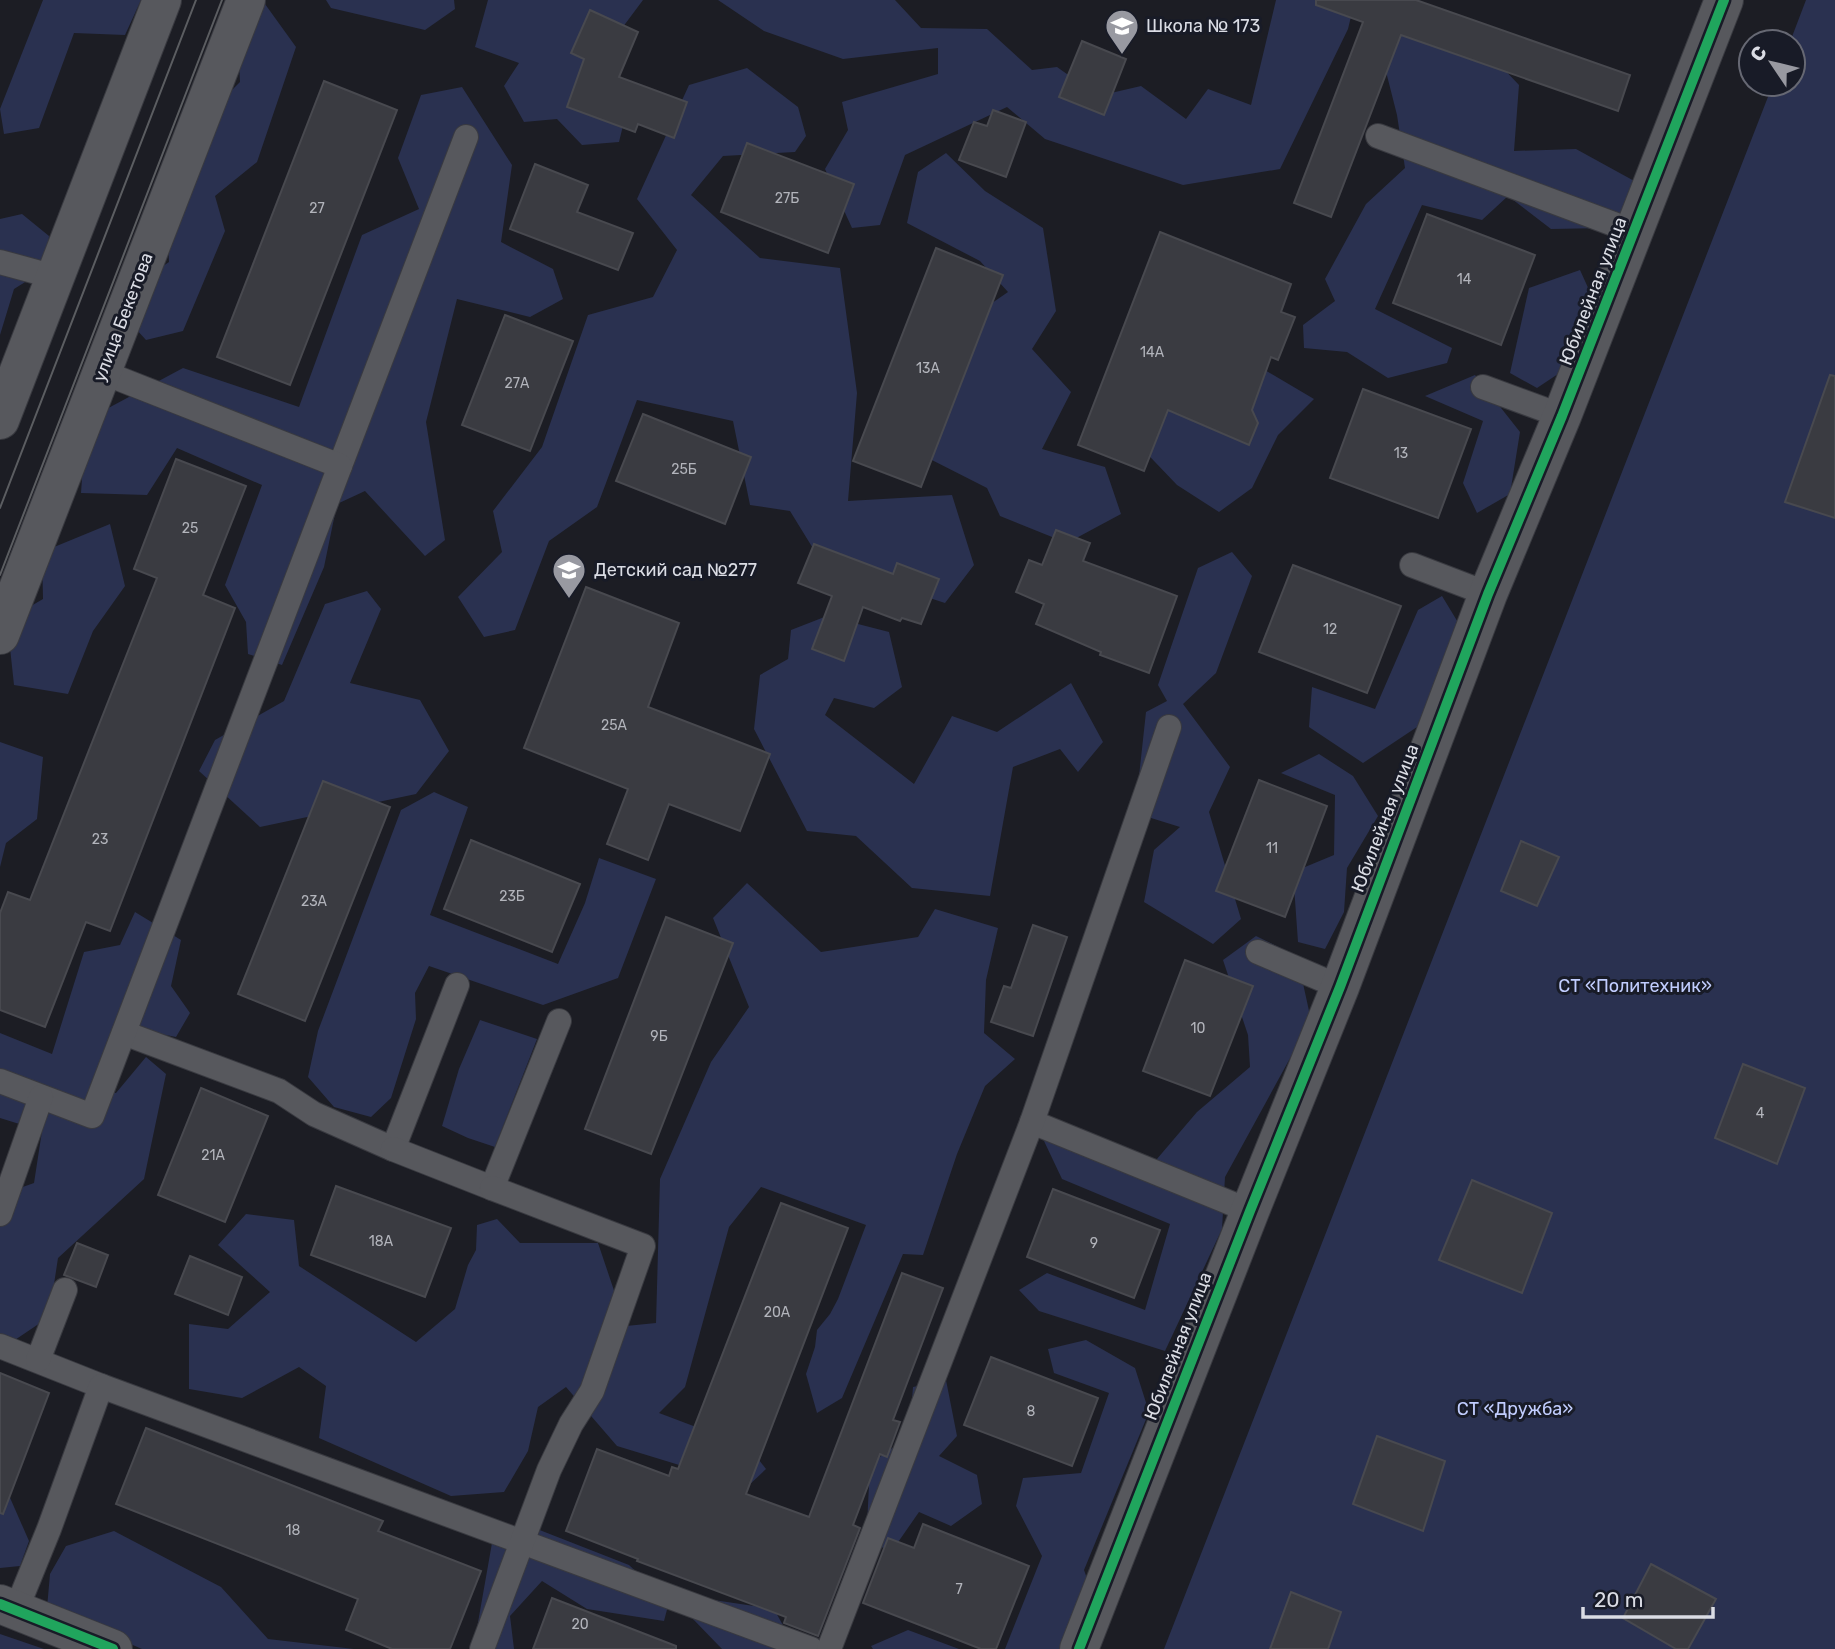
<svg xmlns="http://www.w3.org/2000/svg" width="1835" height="1649" viewBox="0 0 1835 1649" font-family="Rubik,sans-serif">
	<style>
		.green { fill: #2a3150 }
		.building { fill: #3a3b41; stroke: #48494f; stroke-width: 2 }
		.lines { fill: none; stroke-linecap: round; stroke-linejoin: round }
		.lane-casing { stroke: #393a40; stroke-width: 26 }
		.street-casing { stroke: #393a40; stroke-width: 40 }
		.secondary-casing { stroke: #393a40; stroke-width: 40 }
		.lane { stroke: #57585d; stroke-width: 24 }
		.street { stroke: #57585d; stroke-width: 38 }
		.secondary { stroke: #57585d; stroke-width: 38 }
		.tram { stroke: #5b5d61; stroke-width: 2 }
		.cycleway-casing { stroke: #181b27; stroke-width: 15 }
		.cycleway { stroke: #20a55d; stroke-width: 10 }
		.labels { text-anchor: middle; stroke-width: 6; stroke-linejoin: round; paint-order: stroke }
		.number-label { font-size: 14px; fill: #b2b4bb }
		.poi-label { font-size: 18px; fill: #dadce4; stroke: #181b27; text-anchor: start }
		.street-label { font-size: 18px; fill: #dadce4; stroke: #181b27 }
		.park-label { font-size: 18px; fill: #c1cdfe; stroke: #181b27 }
	</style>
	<rect width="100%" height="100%" fill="#1c1d24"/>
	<g class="green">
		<polygon points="43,0 141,0 125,35 74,33 39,128 4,134 0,109"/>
		<polygon points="326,0 454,0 455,9 425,30 331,8"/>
		<polygon points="488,0 643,0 602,55 628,105 619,142 582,145 557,119 524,122 504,86 519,63 475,47"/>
		<polygon points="718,0 895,0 921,28 987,29 1032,70 1057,67 1098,96 1141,86 1186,119 1208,89 1251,105 1276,0 1355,0 1348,29 1280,169 1183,185 1045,139 1007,107 905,155 880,225 852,228 825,169 848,130 842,102 938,74 938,48 843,59 764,31"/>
		<polygon points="1806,0 1835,0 1835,1649 1164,1649 1773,84 1793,84 1793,42 1790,42"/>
		<polygon points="265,4 296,47 257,162 215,196 225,231 183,331 146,340 125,317 138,283 169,262 167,223 208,114 240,82 237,21"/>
		<polygon points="1460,23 1519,85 1514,151 1576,149 1647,188 1605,228 1551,229 1508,196 1482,220 1422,205 1375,309 1452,348 1447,363 1388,378 1347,352 1304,348 1303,325 1335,301 1325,279 1366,204 1405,168 1397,115 1377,36"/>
		<polygon points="747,68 798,107 806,136 795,152 723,156 691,195 760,258 840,268 857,393 848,501 952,495 974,565 945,603 822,563 790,511 750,505 733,421 637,400 597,507 549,541 515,630 484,637 458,597 502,552 493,511 542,447 588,315 653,297 677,250 637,199 689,85"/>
		<polygon points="462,87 512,165 501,242 553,269 563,299 530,317 457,299 426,422 445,540 425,556 365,491 337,504 324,567 282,665 248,654 246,622 225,585 262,485 177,448 147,495 81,493 86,420 183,368 299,407 362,235 419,209 398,158 421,95"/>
		<polygon points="946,153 985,191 1043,228 1056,311 1032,349 1071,392 1042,449 1105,467 1121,514 1067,543 1000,516 987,488 922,455 966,321 1008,292 980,261 907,223 918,172"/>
		<polygon points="22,214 49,236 46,269 14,289 0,335 0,219"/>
		<polygon points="1580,270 1600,314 1579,360 1537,388 1510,373 1529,288"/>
		<polygon points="1219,343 1314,399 1278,435 1252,488 1219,512 1177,485 1133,439"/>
		<polygon points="1475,375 1520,432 1510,494 1477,513 1463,483 1483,421 1425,396"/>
		<polygon points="110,524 125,586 93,631 68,694 14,685 7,620 43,599 42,552"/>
		<polygon points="1232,552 1252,576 1216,673 1183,704 1230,767 1209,812 1241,919 1213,944 1144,902 1154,850 1180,827 1135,813 1146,712 1167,701 1158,685 1198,568"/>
		<polygon points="367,591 381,609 350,683 420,700 449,751 416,794 260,827 199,771 215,740 284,701 325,604"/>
		<polygon points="1442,596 1459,624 1417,727 1363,763 1309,727 1312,687 1375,709 1418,610"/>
		<polygon points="827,616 889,632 902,687 874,708 834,698 825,715 914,784 952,716 997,732 1071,683 1103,742 1078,772 1060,749 1013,767 990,896 912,888 856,836 807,831 754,729 760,675 788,659 791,630"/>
		<polygon points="0,742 43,757 37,819 6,843 0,867"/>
		<polygon points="1319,754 1353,776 1378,816 1347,868 1344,912 1325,949 1298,942 1293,872 1334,855 1335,795 1281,773"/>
		<polygon points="434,792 468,807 430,915 558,964 585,903 599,858 656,879 618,978 543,1005 429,966 415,993 416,1019 391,1098 371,1117 334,1107 308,1077 318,1031 401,810"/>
		<polygon points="747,883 821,952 918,937 935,909 998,928 986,980 984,1033 1015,1059 985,1086 957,1154 923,1255 903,1254 842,1398 817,1413 806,1374 815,1347 817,1330 830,1314 838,1299 866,1225 761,1187 729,1227 685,1387 659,1413 749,1447 766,1469 748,1486 617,1446 566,1387 538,1407 528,1451 504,1492 451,1496 319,1438 326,1386 299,1367 242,1398 189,1389 189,1324 228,1329 270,1292 218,1245 246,1214 294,1220 299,1266 416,1342 455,1309 468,1265 476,1250 477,1225 497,1219 520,1243 598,1243 626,1326 656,1323 660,1179 711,1062 749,1007 713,918"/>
		<polygon points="135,912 181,940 171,986 190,1013 176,1037 115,1025 90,1086 116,1093 146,1057 166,1074 144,1179 58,1258 49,1317 0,1350 0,1195 34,1183 42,1131 0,1118 0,1033 52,1054 84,952 120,945"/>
		<polygon points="1256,936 1297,956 1311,1020 1225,1177 1222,1229 1165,1351 1039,1311 1019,1290 1047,1273 1145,1310 1170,1224 1062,1179 1044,1141 1077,1128 1145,1173 1197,1112 1250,1067 1248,1035 1223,960"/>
		<polygon points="480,1020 537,1039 495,1147 468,1138 442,1126 459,1069"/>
		<polygon points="1086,1340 1135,1368 1149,1412 1084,1570 1102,1621 1081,1649 1005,1649 1042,1556 1016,1506 1023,1478 1081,1473 1109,1393 1054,1373 1048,1349"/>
		<polygon points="946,1380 957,1436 939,1456 977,1475 982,1504 951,1526 919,1512 894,1548 866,1547 870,1464 909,1436 913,1387"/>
		<polygon points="0,1482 4,1484 29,1541 20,1566 0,1568"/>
		<polygon points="537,1529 629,1565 669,1602 664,1621 587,1609 542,1581 510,1616 514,1649 470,1649 474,1645 492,1543"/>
		<polygon points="114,1531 221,1587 268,1639 354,1649 142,1649 47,1608 50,1574 66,1546"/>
		<polygon points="707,1599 774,1609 796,1649 722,1649 691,1617"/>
		<polygon points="908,1630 959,1649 873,1649 871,1646"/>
		<polygon points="0,1634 44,1649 0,1649"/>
	</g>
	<g class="building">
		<polygon points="1316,0 1416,0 1630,75 1618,111 1401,35 1331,217 1294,203 1363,22 1316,5"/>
		<polygon points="590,10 638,32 619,77 687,102 674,138 638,124 635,132 567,107 584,59 571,53"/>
		<polygon points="1082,41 1126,59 1104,115 1059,97"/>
		<polygon points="324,81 397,110 290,385 217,357"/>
		<polygon points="993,110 1026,122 1006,177 959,160 974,122 987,126"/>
		<polygon points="747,143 854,184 828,253 721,212"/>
		<polygon points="535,164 588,185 577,212 633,233 618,270 510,229"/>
		<polygon points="1427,214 1535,255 1501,345 1393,303"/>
		<polygon points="1160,232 1291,284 1281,312 1295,317 1278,360 1271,357 1252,410 1258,423 1249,445 1168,410 1144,471 1078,445"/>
		<polygon points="936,248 1003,275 921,487 853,461"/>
		<polygon points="505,315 573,341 530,451 462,425"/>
		<polygon points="1830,375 1835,376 1835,518 1785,502"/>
		<polygon points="1363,389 1471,429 1438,518 1330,478"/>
		<polygon points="643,414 751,457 725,524 616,481"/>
		<polygon points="176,459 246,486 203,595 235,608 110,931 86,922 45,1027 0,1010 0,913 8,892 30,900 117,679 157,578 134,569"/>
		<polygon points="1056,530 1090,543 1083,561 1177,596 1149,673 1100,655 1101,652 1036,624 1044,604 1016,592 1029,560 1042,565"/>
		<polygon points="814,544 893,574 897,563 939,579 921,624 902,618 900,621 863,607 844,661 812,649 832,596 798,583"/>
		<polygon points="1293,565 1401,606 1367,693 1259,652"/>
		<polygon points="586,587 679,623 648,707 770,754 740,831 669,804 648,860 607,844 628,789 524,748"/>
		<polygon points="1259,780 1327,806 1285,917 1216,891"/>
		<polygon points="323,781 390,807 305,1021 238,994"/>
		<polygon points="471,840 580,884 552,952 444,909"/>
		<polygon points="1521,841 1559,857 1537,906 1501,891"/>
		<polygon points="666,917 733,943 651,1154 585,1129"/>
		<polygon points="1033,925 1067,937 1033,1036 991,1022 1004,986 1011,988"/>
		<polygon points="1185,960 1253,986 1210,1096 1143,1071"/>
		<polygon points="1743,1064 1805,1088 1777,1164 1715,1138"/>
		<polygon points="201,1088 268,1116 225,1222 158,1195"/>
		<polygon points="1472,1180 1552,1213 1522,1293 1439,1260"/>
		<polygon points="336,1186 451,1228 425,1297 311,1255"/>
		<polygon points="1053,1189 1160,1230 1134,1298 1027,1257"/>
		<polygon points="781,1203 848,1228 746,1494 809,1517 902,1273 943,1288 893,1420 900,1422 887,1457 880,1454 853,1525 860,1528 818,1636 784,1623 786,1617 637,1561 638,1559 566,1531 597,1449 669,1476 672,1467 678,1469"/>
		<polygon points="77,1243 108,1255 96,1287 64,1275"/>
		<polygon points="190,1256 242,1277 228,1315 175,1294"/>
		<polygon points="991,1357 1098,1398 1072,1466 964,1425"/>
		<polygon points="0,1373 49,1393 3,1514 0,1513"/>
		<polygon points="146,1428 383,1521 378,1531 481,1571 450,1649 392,1649 346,1630 358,1599 116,1504"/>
		<polygon points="1377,1436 1445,1461 1423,1531 1353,1504"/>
		<polygon points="923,1524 1029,1566 996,1649 981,1649 863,1603 888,1538 914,1548"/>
		<polygon points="1651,1564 1716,1599 1688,1649 1676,1649 1623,1618"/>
		<polygon points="1291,1592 1341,1612 1328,1649 1270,1649"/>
		<polygon points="552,1598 676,1646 676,1649 533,1649"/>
	</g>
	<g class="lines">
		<defs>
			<g id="lane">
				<polyline points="1378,136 1635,232"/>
				<polyline points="0,262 55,277"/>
				<polyline points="1483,387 1562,416"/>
				<polyline points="340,466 466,137"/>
				<polyline points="1412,565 1488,594"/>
				<polyline points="1258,952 1340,987"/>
				<polyline points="124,1033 279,1091 314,1114 393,1149 457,985"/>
				<polyline points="0,1081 92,1116 340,466 102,372"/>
				<polyline points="1032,1122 1250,1211"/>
				<polyline points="393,1149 492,1188 559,1021"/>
				<polyline points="0,1214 41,1097"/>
				<polyline points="0,1346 101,1386"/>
				<polyline points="38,1360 65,1290"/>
				<polyline points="16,1610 49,1529 101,1386 811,1649"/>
				<polyline points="482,1649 549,1470 571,1424 592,1391 643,1246 492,1188"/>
				<polyline points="829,1649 1032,1122 1169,727"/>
			</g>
			<polyline id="street" points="1079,1649 1250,1211 1340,987 1488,594 1562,416 1724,0"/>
			<g id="secondary">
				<polyline points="0,420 162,0"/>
				<polyline points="0,635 246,0"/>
				<polyline points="0,1604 113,1649"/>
			</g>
		</defs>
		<use href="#lane" class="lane-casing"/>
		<use href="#street" class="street-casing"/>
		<use href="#secondary" class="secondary-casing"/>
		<use href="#lane" class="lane"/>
		<use href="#street" class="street"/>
		<use href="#secondary" class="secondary"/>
		<g class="tram">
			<polyline points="0,508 196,0"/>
			<polyline points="0,575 222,0"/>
		</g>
		<defs>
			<g id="cycleway">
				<polyline points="0,1604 113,1649"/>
				<polyline points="1079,1649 1250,1211 1340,987 1488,594 1562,416 1724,0"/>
			</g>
		</defs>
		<use href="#cycleway" class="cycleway-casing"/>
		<use href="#cycleway" class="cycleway"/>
	</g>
	<defs>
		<symbol id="school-pin" viewBox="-11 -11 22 30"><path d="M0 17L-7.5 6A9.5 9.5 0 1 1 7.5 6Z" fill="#9899a1" stroke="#181b27"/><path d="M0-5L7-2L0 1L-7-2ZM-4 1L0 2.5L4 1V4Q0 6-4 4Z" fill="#fff"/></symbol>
	</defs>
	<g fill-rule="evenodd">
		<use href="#school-pin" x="1103" y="7" width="38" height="52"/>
		<use href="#school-pin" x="550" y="551" width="38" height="52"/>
	</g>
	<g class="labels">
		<g class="number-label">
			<text x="787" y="203">27Б</text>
			<text x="317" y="213">27</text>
			<text x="1464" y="284">14</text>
			<text x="1152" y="357">14А</text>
			<text x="928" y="373">13А</text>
			<text x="517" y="388">27А</text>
			<text x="1401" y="458">13</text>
			<text x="684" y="474">25Б</text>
			<text x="190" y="533">25</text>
			<text x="1330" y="634">12</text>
			<text x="614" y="730">25А</text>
			<text x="100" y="844">23</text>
			<text x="1272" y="853">11</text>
			<text x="512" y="901">23Б</text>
			<text x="314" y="906">23А</text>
			<text x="1198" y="1033">10</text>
			<text x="659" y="1041">9Б</text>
			<text x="1760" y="1118">4</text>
			<text x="213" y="1160">21А</text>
			<text x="381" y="1246">18А</text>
			<text x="1094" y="1248">9</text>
			<text x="777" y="1317">20А</text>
			<text x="1031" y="1416">8</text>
			<text x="293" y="1535">18</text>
			<text x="959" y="1594">7</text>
			<text x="580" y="1629">20</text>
		</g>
		<g class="poi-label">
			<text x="1146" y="32">Школа № 173</text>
			<text x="594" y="576">Детский сад №277</text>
		</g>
		<g class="street-label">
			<text transform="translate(1593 291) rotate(-69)" y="6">Юбилейная улица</text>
			<text transform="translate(123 317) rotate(-69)" y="6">улица Бекетова</text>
			<text transform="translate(1385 818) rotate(-69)" y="6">Юбилейная улица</text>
			<text transform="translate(1178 1346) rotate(-69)" y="6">Юбилейная улица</text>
		</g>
		<g class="park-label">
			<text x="1635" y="992">СТ «Политехник»</text>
			<text x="1515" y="1415">СТ «Дружба»</text>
		</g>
	</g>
	<g transform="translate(1772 63) rotate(305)"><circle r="33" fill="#181b27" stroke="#666873" stroke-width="2"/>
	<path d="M0-5L12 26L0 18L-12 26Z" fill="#9899a1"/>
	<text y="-10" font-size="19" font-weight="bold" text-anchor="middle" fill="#dadce4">С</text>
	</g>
	<path d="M1583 1607v10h130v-10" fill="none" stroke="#dadce4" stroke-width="3.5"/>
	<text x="1594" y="1607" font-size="21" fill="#dadce4" stroke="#181b27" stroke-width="5" paint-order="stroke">20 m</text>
</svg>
